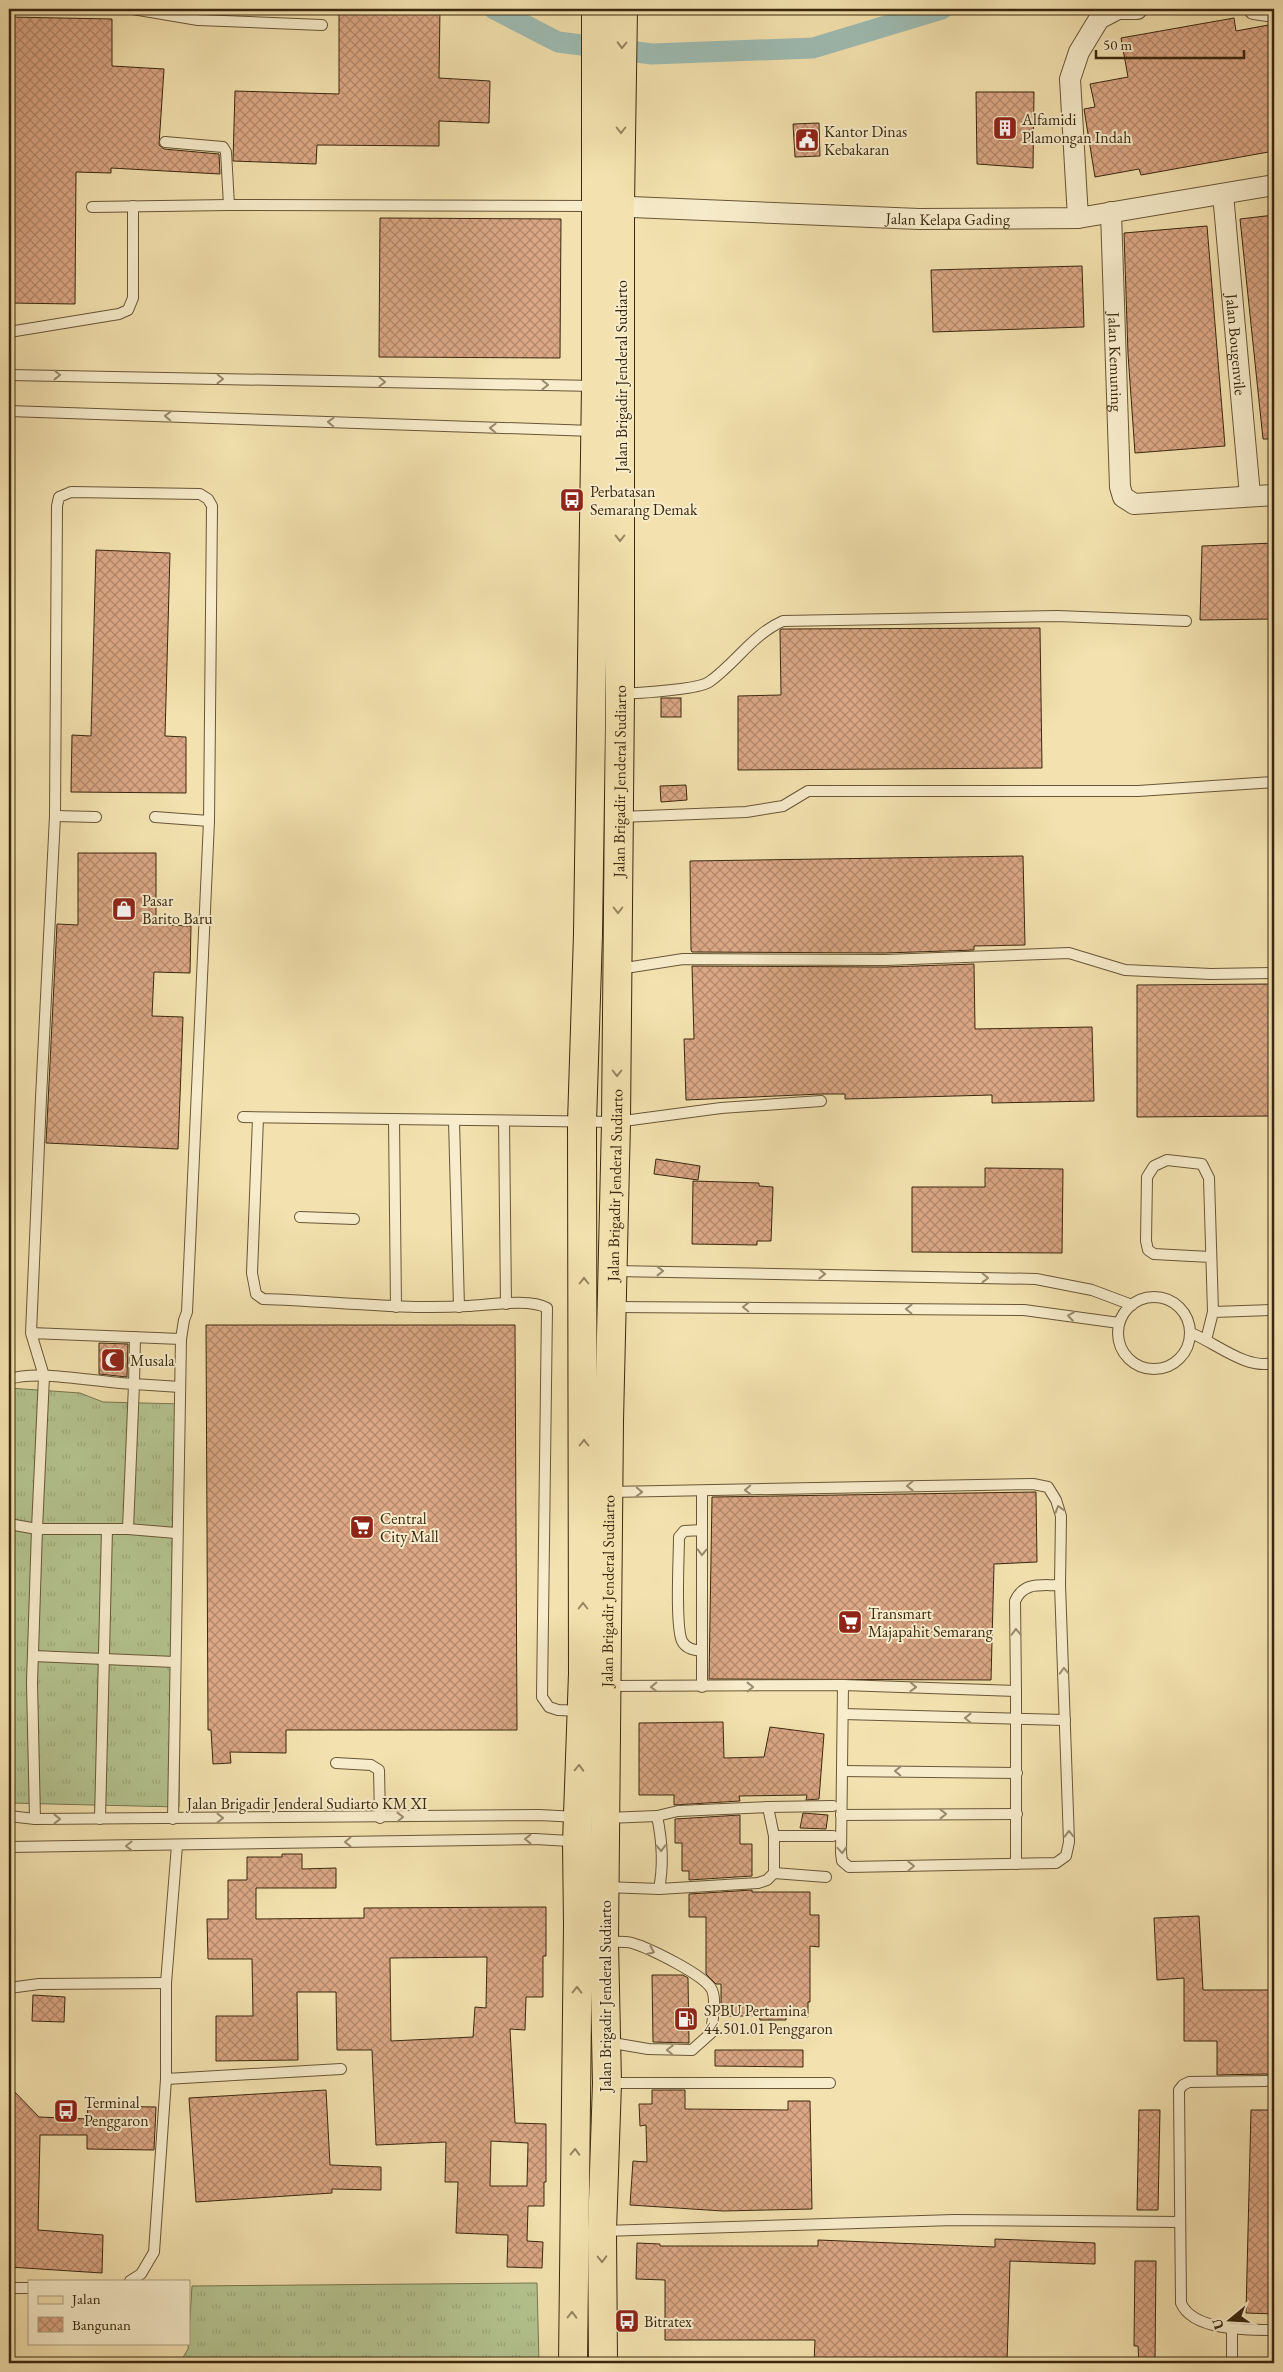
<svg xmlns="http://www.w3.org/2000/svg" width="1283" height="2372" viewBox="0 0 1283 2372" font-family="'EB Garamond',serif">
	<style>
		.grass { fill: url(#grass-tufts); stroke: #787650 }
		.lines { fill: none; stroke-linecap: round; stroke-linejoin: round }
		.canal { stroke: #9ebcb3; stroke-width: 21 }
		.building { fill: url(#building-cross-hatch); stroke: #3b280f; fill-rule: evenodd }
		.lane-casing { stroke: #695637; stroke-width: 12 }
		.street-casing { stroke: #695637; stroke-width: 22 }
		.primary-casing { stroke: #3b280f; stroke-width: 30 }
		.lane { stroke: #f7eccb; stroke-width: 10 }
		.street { stroke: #f7eccb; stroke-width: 20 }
		.primary { stroke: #f3e2af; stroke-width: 28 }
		.oneway { stroke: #97855f }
		.oneway2 { stroke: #998a6d }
		.labels { text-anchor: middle; stroke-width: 4; stroke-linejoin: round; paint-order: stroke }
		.poi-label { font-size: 16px; fill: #3b280f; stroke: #f7eccb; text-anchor: start }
		.street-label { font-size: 16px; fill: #3b280f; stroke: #f7eccb }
	</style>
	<defs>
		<pattern id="grass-tufts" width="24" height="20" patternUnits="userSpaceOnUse" patternTransform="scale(1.25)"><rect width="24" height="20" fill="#b4c490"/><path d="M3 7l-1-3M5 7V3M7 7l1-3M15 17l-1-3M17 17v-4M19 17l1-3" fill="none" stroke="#9ca87b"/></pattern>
		<pattern id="building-cross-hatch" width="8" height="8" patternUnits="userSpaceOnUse" patternTransform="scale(1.25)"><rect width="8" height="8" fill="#dba785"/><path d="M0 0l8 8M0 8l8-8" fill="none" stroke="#b3886b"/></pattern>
	</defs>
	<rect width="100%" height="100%" fill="#f3e2af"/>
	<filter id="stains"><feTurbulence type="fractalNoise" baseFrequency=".004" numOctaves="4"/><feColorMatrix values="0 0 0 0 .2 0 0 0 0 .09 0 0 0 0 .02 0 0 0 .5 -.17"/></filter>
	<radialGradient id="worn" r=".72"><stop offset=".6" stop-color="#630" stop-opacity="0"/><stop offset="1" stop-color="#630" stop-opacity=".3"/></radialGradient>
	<g class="grass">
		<polygon points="9,1388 80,1393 103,1402 183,1404 179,1807 9,1803"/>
		<polygon points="537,2283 539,2363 182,2363 182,2359 188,2349 192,2286"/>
	</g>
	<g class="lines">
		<polyline class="canal" points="494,9 558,42 652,54 813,48 942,9"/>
	</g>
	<g class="building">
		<polygon points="339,9 440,9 439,78 490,81 489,123 439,121 439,146 317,145 316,164 233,161 235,91 339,94"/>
		<polygon points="9,17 112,19 112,66 164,69 159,145 164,149 219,154 220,174 111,168 111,173 76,172 75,304 9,303"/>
		<polygon points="1234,18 1236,31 1274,24 1274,151 1141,175 1139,169 1095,177 1084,109 1095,107 1090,84 1128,77 1121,38"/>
		<polygon points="976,92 1034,92 1033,168 977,164"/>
		<polygon points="819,123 820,156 795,157 793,124"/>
		<polygon points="1274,215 1274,439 1263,439 1240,219"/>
		<polygon points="380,218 561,219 560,358 379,357"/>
		<polygon points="1207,226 1225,446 1135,453 1128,354 1124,233"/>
		<polygon points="1082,266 1084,327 933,332 931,270"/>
		<polygon points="1274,543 1274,619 1200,620 1202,546"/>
		<polygon points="96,550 170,553 165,736 186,737 186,793 71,792 72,735 91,736"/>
		<polygon points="1040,628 1042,768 738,770 738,696 781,695 780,630 782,629"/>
		<rect x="661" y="698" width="20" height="19"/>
		<polygon points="686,785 687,800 661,802 660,786"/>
		<polygon points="78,853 156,853 156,925 191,926 190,973 154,972 152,1016 183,1017 178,1149 46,1143 57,924 78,925"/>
		<polygon points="1023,856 1025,945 974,946 974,950 885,953 692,952 691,950 690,861"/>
		<polygon points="974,964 975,1029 1092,1027 1094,1101 992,1103 992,1095 845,1099 845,1094 821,1094 686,1100 684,1039 694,1039 692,966 885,967"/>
		<polygon points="1274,984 1274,1116 1137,1117 1137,985"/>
		<polygon points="656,1159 700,1166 698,1180 654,1174"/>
		<polygon points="985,1168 1063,1169 1062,1253 912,1252 912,1187 985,1187"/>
		<polygon points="693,1181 759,1183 759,1186 773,1187 771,1241 757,1241 757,1245 692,1244"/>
		<polygon points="206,1325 515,1325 517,1730 286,1730 286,1753 230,1752 231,1763 213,1764 211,1730 208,1730"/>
		<polygon points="99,1343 128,1344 127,1377 99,1374"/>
		<polygon points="1036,1492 1037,1562 994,1564 991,1680 709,1679 712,1497"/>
		<polygon points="723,1722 724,1758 764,1757 770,1727 824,1734 819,1799 806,1800 807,1795 739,1796 740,1801 674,1805 674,1795 639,1795 639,1723"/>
		<polygon points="803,1813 828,1815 826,1829 800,1828"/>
		<polygon points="740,1815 740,1844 752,1844 752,1876 689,1880 689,1871 682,1871 682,1843 675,1843 675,1819"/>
		<path d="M282,1854H302V1869L336,1868V1888H256V1919L364,1918V1908L546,1907V1956H543V1997H526L525,2030L510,2029L515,2123L546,2124V2182H544V2206H528L527,2241L543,2242L542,2268L507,2267L508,2235L456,2233L458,2182H445L446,2142L376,2145L372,2050H337L336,1992H297L298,2060L216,2061V2016H253L252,1959H208L207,1919H228V1880H247V1857H282ZM487,1957L486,2008L475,2007L473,2037L391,2041L390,1958ZM491,2141L528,2143L527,2186H490Z"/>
		<polygon points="752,1890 752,1892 810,1892 810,1915 819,1915 819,1947 810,1946 810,2002 808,2002 808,2017 786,2017 786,2020 760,2020 759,2016 721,2016 721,1984 716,1984 706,1974 706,1917 689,1917 689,1894"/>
		<polygon points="1199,1916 1203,1990 1274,1990 1274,2077 1266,2074 1217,2075 1217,2041 1184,2041 1184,1978 1157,1980 1154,1918"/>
		<polygon points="652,1975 683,1975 688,1978 689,2043 653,2042"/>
		<polygon points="33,1995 65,1997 64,2022 32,2021"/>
		<polygon points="715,2050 803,2050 803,2067 715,2066"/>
		<polygon points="9,2086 39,2117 87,2119 88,2106 156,2107 154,2150 87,2149 87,2135 40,2135 38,2230 103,2235 102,2273 9,2267"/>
		<polygon points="326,2090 330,2165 381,2167 381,2190 332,2189 332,2193 196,2202 189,2098"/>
		<polygon points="652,2090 685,2090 685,2109 788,2110 788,2101 810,2101 812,2209 723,2211 630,2205 633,2161 647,2162 646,2125 640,2126 639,2104 652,2104"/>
		<polygon points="1139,2110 1160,2110 1158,2210 1137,2210"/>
		<polygon points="1251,2110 1274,2110 1274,2314 1246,2313"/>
		<polygon points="995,2239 1095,2243 1095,2264 1010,2261 1007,2363 814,2363 815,2340 665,2340 665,2280 636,2279 637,2243 660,2244 660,2246 818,2246 818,2240 995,2247"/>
		<polygon points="1135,2261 1156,2261 1155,2363 1139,2363 1138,2346 1134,2346"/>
	</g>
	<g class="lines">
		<defs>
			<g id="lane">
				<polyline points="133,9 198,20 322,25"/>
				<polyline points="165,142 223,147 226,152 229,205"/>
				<polyline points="92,207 229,205 594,206"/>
				<polyline points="9,332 119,314 128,310 133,298 133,206"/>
				<polyline points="9,375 595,386"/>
				<polyline points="9,411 593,431"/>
				<path d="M621,694C638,693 697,690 709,682C735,664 753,634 783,621L1057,616L1186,621"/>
				<polyline points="55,816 96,817"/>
				<polyline points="155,817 209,821"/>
				<polyline points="620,817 746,812 783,806 808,791 1138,791 1274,782"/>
				<polyline points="619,969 683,959 885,960 1069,953 1125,970 1211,974 1274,973"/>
				<polyline points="243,1117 616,1122 721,1108 821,1101"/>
				<path d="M258,1118L252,1273L256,1294L263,1299C332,1301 399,1310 468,1306C489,1305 530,1298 547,1308L542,1697L549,1707L558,1710L581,1711"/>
				<polyline points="394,1120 396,1307"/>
				<polyline points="454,1121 459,1307"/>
				<polyline points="504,1121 506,1304"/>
				<polyline points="300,1217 354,1219"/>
				<polyline points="1210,1257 1154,1254 1148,1250 1146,1241 1147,1177 1154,1166 1167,1160 1202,1164 1209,1178 1213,1312"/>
				<polyline points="614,1271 1036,1279 1092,1290 1132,1305"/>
				<circle cx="1154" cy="1333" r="36"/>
				<polyline points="614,1307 1024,1310 1119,1323"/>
				<polyline points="31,1333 181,1339 184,1320 187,1312 209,821 212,506 208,499 200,494 71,492 59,497 57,506 55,816 41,1098 31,1333 44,1376 37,1529 32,1683 35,1819"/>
				<path d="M1191,1333C1216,1343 1246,1370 1274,1363"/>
				<polyline points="135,1337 134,1384 180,1387"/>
				<polyline points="1206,1340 1213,1312 1274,1310"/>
				<path d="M9,1379C41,1369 98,1383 134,1384L128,1529H37L9,1524"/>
				<polyline points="610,1492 1033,1484 1048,1487 1056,1500 1061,1516 1060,1585 1069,1842 1066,1856 1056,1863 849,1867 842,1861 841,1853 843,1685"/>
				<polyline points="702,1492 702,1530"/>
				<polyline points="128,1529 176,1533"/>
				<polyline points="33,1656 175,1662"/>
				<path d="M608,1686L843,1685L1016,1691L1015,1601C1024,1581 1041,1586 1060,1585"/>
				<path d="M702,1687V1530L684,1531L679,1537C679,1557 675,1626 682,1641C686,1649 694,1650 702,1651"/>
				<polyline points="1016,1691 1016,1864"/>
				<polyline points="843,1714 1065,1720"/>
				<polyline points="336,1763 371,1765 379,1770 380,1818"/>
				<polyline points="842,1771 1017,1773"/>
				<polyline points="768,1807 833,1806"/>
				<polyline points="841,1815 1017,1814"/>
				<polyline points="9,1816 35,1819 539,1815 577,1817"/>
				<polyline points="657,1816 678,1811 768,1807 774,1836 774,1873 767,1880 758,1883 659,1889"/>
				<polyline points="100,1819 107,1529"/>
				<polyline points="173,1819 181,1339"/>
				<polyline points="774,1836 833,1836"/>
				<polyline points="9,1847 535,1839 605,1843"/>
				<polyline points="774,1873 826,1877"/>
				<path d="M605,1887L659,1889C664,1864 662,1840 657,1816L607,1818"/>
				<path d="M605,1942C613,1942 624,1941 632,1943C649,1948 705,1975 712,1990C717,2002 712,2021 711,2033L692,2050L648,2049L607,2042"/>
				<polyline points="9,1988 39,1984 166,1983"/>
				<polyline points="166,2079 341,2069"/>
				<path d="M1266,2081L1189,2082L1183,2085L1179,2090L1181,2303C1193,2331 1248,2330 1274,2330"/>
				<polyline points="608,2083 830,2083"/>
				<polyline points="603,2231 954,2220 1179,2222"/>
				<polyline points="130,2281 141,2274 154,2252 166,2079 166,1983 177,1845"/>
				<polyline points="9,2288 29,2288"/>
				<polyline points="1232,2363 1232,2329"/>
			</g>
			<g id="street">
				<polyline points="1254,9 1274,12"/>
				<path id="s1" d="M1223,194L1250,495"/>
				<path id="s2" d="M607,206L919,219L1078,218L1274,185"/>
				<path id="s3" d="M1111,212L1120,487L1123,497L1134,504L1274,495"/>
				<polyline points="1078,218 1070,79 1079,52 1099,19 1118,9 1137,9"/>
			</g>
			<g id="primary">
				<polyline points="573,2363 578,1925 577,1843 583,1673 582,1123 588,934 596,386 596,9"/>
				<path id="s4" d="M603,2363L602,2231L607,2083L604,1942L609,1421L616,1122L620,694V205L623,9"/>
			</g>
		</defs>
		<use href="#lane" class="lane-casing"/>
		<use href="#street" class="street-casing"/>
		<use href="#primary" class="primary-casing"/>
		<use href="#lane" class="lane"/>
		<use href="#street" class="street"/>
		<use href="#primary" class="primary"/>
	</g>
	<defs><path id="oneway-chevron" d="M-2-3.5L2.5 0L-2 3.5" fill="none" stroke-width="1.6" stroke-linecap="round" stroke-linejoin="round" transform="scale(1.25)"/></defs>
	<g class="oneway">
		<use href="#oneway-chevron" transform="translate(622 45) rotate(91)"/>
		<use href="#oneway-chevron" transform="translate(621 130) rotate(90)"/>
		<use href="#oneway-chevron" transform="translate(620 538) rotate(90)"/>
		<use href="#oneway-chevron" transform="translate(618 910) rotate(90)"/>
		<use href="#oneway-chevron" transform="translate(617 1073) rotate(90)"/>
		<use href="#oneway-chevron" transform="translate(584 1281) rotate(-90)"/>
		<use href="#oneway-chevron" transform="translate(584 1443) rotate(-90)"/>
		<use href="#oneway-chevron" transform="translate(583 1606) rotate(-90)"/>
		<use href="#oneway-chevron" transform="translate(579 1768) rotate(-88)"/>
		<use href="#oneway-chevron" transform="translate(577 1990) rotate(-89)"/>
		<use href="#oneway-chevron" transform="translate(575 2152) rotate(-89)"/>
		<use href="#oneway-chevron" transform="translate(602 2259) rotate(89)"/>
		<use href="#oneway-chevron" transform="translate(572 2315) rotate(-89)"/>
	</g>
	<g class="oneway2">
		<use href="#oneway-chevron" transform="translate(57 375) rotate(1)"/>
		<use href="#oneway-chevron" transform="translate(220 379) rotate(1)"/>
		<use href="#oneway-chevron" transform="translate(382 382) rotate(1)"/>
		<use href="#oneway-chevron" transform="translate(545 385) rotate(1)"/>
		<use href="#oneway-chevron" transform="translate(168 416) rotate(-178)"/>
		<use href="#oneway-chevron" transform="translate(331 422) rotate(-178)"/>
		<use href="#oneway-chevron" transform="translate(493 428) rotate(-178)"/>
		<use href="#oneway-chevron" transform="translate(660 1271)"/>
		<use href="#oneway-chevron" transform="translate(822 1274) rotate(1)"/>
		<use href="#oneway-chevron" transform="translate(985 1278) rotate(1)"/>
		<use href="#oneway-chevron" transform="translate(746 1307) rotate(-179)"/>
		<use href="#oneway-chevron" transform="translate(909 1309) rotate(-179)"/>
		<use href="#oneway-chevron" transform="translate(1071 1316) rotate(-172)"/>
		<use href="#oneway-chevron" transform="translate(910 1486) rotate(179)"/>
		<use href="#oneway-chevron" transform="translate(748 1490) rotate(178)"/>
		<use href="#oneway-chevron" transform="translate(639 1492) rotate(2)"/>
		<use href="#oneway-chevron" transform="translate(1059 1509) rotate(-107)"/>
		<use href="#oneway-chevron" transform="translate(702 1552) rotate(91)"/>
		<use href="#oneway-chevron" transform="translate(1016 1632) rotate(-91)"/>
		<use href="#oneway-chevron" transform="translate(1064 1671) rotate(-92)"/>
		<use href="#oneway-chevron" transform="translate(654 1687) rotate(178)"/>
		<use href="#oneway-chevron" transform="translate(750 1687)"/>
		<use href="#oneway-chevron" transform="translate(913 1687) rotate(2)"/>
		<use href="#oneway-chevron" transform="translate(968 1718) rotate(-179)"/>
		<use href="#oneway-chevron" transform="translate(898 1771) rotate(-179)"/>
		<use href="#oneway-chevron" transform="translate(943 1814)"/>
		<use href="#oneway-chevron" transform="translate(400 1817) rotate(-1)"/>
		<use href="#oneway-chevron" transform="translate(220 1818)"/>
		<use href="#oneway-chevron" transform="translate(57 1819)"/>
		<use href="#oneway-chevron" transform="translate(1069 1834) rotate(-91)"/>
		<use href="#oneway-chevron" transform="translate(528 1839) rotate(180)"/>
		<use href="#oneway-chevron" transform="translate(348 1842) rotate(179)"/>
		<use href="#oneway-chevron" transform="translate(129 1846) rotate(180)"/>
		<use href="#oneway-chevron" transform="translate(661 1848) rotate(89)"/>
		<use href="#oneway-chevron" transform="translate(842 1850) rotate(86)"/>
		<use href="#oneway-chevron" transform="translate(911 1866) rotate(-1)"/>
		<use href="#oneway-chevron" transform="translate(651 1951) rotate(23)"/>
		<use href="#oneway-chevron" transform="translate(670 2050) rotate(-179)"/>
	</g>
	<defs>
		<symbol id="building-square" viewBox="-11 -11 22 22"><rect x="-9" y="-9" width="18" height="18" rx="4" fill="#8f2418" stroke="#f7eccb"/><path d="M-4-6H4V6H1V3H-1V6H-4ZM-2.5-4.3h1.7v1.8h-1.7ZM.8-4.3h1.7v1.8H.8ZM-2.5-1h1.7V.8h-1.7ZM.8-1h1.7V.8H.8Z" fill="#fff"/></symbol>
		<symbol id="civic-square" viewBox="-11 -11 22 22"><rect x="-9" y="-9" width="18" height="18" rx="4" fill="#8f2418" stroke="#f7eccb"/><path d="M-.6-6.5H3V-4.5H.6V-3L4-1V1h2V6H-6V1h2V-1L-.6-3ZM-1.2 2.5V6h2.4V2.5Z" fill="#fff"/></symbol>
		<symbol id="bus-square" viewBox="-11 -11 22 22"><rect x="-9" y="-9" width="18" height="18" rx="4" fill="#8f2418" stroke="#f7eccb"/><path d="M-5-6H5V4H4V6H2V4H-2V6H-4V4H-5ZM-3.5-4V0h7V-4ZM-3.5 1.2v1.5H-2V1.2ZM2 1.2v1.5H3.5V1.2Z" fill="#fff"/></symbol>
		<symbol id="shop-square" viewBox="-11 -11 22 22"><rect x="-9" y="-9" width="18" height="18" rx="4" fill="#8f2418" stroke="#f7eccb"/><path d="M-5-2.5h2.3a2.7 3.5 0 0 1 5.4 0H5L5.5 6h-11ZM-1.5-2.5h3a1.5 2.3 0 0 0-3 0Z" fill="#fff"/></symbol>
		<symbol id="mosque-square" viewBox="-11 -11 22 22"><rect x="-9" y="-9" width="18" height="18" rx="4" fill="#8f2418" stroke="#f7eccb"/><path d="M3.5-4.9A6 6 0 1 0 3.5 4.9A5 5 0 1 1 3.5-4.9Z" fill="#fff"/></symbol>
		<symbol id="supermarket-square" viewBox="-11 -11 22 22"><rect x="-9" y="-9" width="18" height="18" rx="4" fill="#8f2418" stroke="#f7eccb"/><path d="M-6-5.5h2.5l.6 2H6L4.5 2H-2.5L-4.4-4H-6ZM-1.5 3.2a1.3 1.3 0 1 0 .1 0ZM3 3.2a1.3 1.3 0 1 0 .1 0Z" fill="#fff"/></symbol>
		<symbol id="fuel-square" viewBox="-11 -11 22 22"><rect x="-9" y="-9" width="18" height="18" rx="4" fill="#8f2418" stroke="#f7eccb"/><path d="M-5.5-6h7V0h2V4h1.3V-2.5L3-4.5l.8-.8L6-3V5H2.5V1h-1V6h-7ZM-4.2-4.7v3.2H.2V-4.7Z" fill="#fff"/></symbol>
	</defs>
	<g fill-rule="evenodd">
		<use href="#building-square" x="991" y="114" width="28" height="28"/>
		<use href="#civic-square" x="793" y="126" width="28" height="28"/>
		<use href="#bus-square" x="558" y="486" width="28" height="28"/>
		<use href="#shop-square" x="110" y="895" width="28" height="28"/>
		<use href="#mosque-square" x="99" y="1346" width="28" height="28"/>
		<use href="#supermarket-square" x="348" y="1513" width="28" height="28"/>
		<use href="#supermarket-square" x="836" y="1608" width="28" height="28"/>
		<use href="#fuel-square" x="672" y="2005" width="28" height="28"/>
		<use href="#bus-square" x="52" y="2097" width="28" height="28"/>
		<use href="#bus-square" x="613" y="2307" width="28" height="28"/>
	</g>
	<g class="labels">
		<g class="poi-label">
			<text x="1022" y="125">Alfamidi<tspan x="1022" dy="18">Plamongan Indah</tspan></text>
			<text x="824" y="137">Kantor Dinas<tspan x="824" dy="18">Kebakaran</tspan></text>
			<text x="590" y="497">Perbatasan<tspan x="590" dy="18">Semarang Demak</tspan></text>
			<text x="142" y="906">Pasar<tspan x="142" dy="18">Barito Baru</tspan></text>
			<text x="130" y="1366">Musala</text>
			<text x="380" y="1524">Central<tspan x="380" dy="18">City Mall</tspan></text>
			<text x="868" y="1619">Transmart<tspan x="868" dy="18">Majapahit Semarang</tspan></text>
			<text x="704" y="2016">SPBU Pertamina<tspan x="704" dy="18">44.501.01 Penggaron</tspan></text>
			<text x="84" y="2108">Terminal<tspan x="84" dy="18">Penggaron</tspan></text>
			<text x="644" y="2327">Bitratex</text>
		</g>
		<g class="street-label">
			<text dy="6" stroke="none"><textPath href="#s2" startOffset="341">Jalan Kelapa Gading</textPath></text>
			<text dy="6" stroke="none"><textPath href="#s1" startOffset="151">Jalan Bougenvile</textPath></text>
			<text dy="6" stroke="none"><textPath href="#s3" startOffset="150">Jalan Kemuning</textPath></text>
			<text transform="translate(621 376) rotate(-90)" y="6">Jalan Brigadir Jenderal Sudiarto</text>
			<text dy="6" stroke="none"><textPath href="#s4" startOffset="1582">Jalan Brigadir Jenderal Sudiarto</textPath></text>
			<text dy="6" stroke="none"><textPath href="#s4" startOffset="1178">Jalan Brigadir Jenderal Sudiarto</textPath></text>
			<text dy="6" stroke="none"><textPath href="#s4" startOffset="772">Jalan Brigadir Jenderal Sudiarto</textPath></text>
			<text x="307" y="1809">Jalan Brigadir Jenderal Sudiarto KM XI</text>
			<text transform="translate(605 1996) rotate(-90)" y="6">Jalan Brigadir Jenderal Sudiarto</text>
		</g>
	</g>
	<rect width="1283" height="2372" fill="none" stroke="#f3e2af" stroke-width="30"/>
	<rect x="10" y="10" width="1263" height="2352" fill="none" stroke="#3b280f" stroke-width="2.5"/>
	<rect x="15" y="15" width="1253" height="2342" fill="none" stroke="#3b280f"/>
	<rect x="28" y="2280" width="162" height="65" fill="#f7eccb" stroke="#ac9e80"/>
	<rect x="38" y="2296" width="25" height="8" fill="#f3e2af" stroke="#ac9e80"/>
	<text x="72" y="2304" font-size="15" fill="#3b280f">Jalan</text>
	<rect x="38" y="2317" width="25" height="15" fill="url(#building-cross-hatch)" stroke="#ac9e80"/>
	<text x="72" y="2330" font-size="15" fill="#3b280f">Bangunan</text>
	<g transform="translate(1230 2320) rotate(252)" stroke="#f7eccb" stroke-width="4" paint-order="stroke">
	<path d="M0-4L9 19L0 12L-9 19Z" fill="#3b280f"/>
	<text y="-8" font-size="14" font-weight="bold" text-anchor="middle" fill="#3b280f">U</text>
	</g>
	<path d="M1096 50v8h148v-8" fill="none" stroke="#3b280f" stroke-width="2.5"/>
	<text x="1103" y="50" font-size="15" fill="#3b280f" stroke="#f7eccb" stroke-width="4" paint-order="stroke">50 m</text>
	<rect width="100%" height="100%" filter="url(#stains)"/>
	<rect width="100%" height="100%" fill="url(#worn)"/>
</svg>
